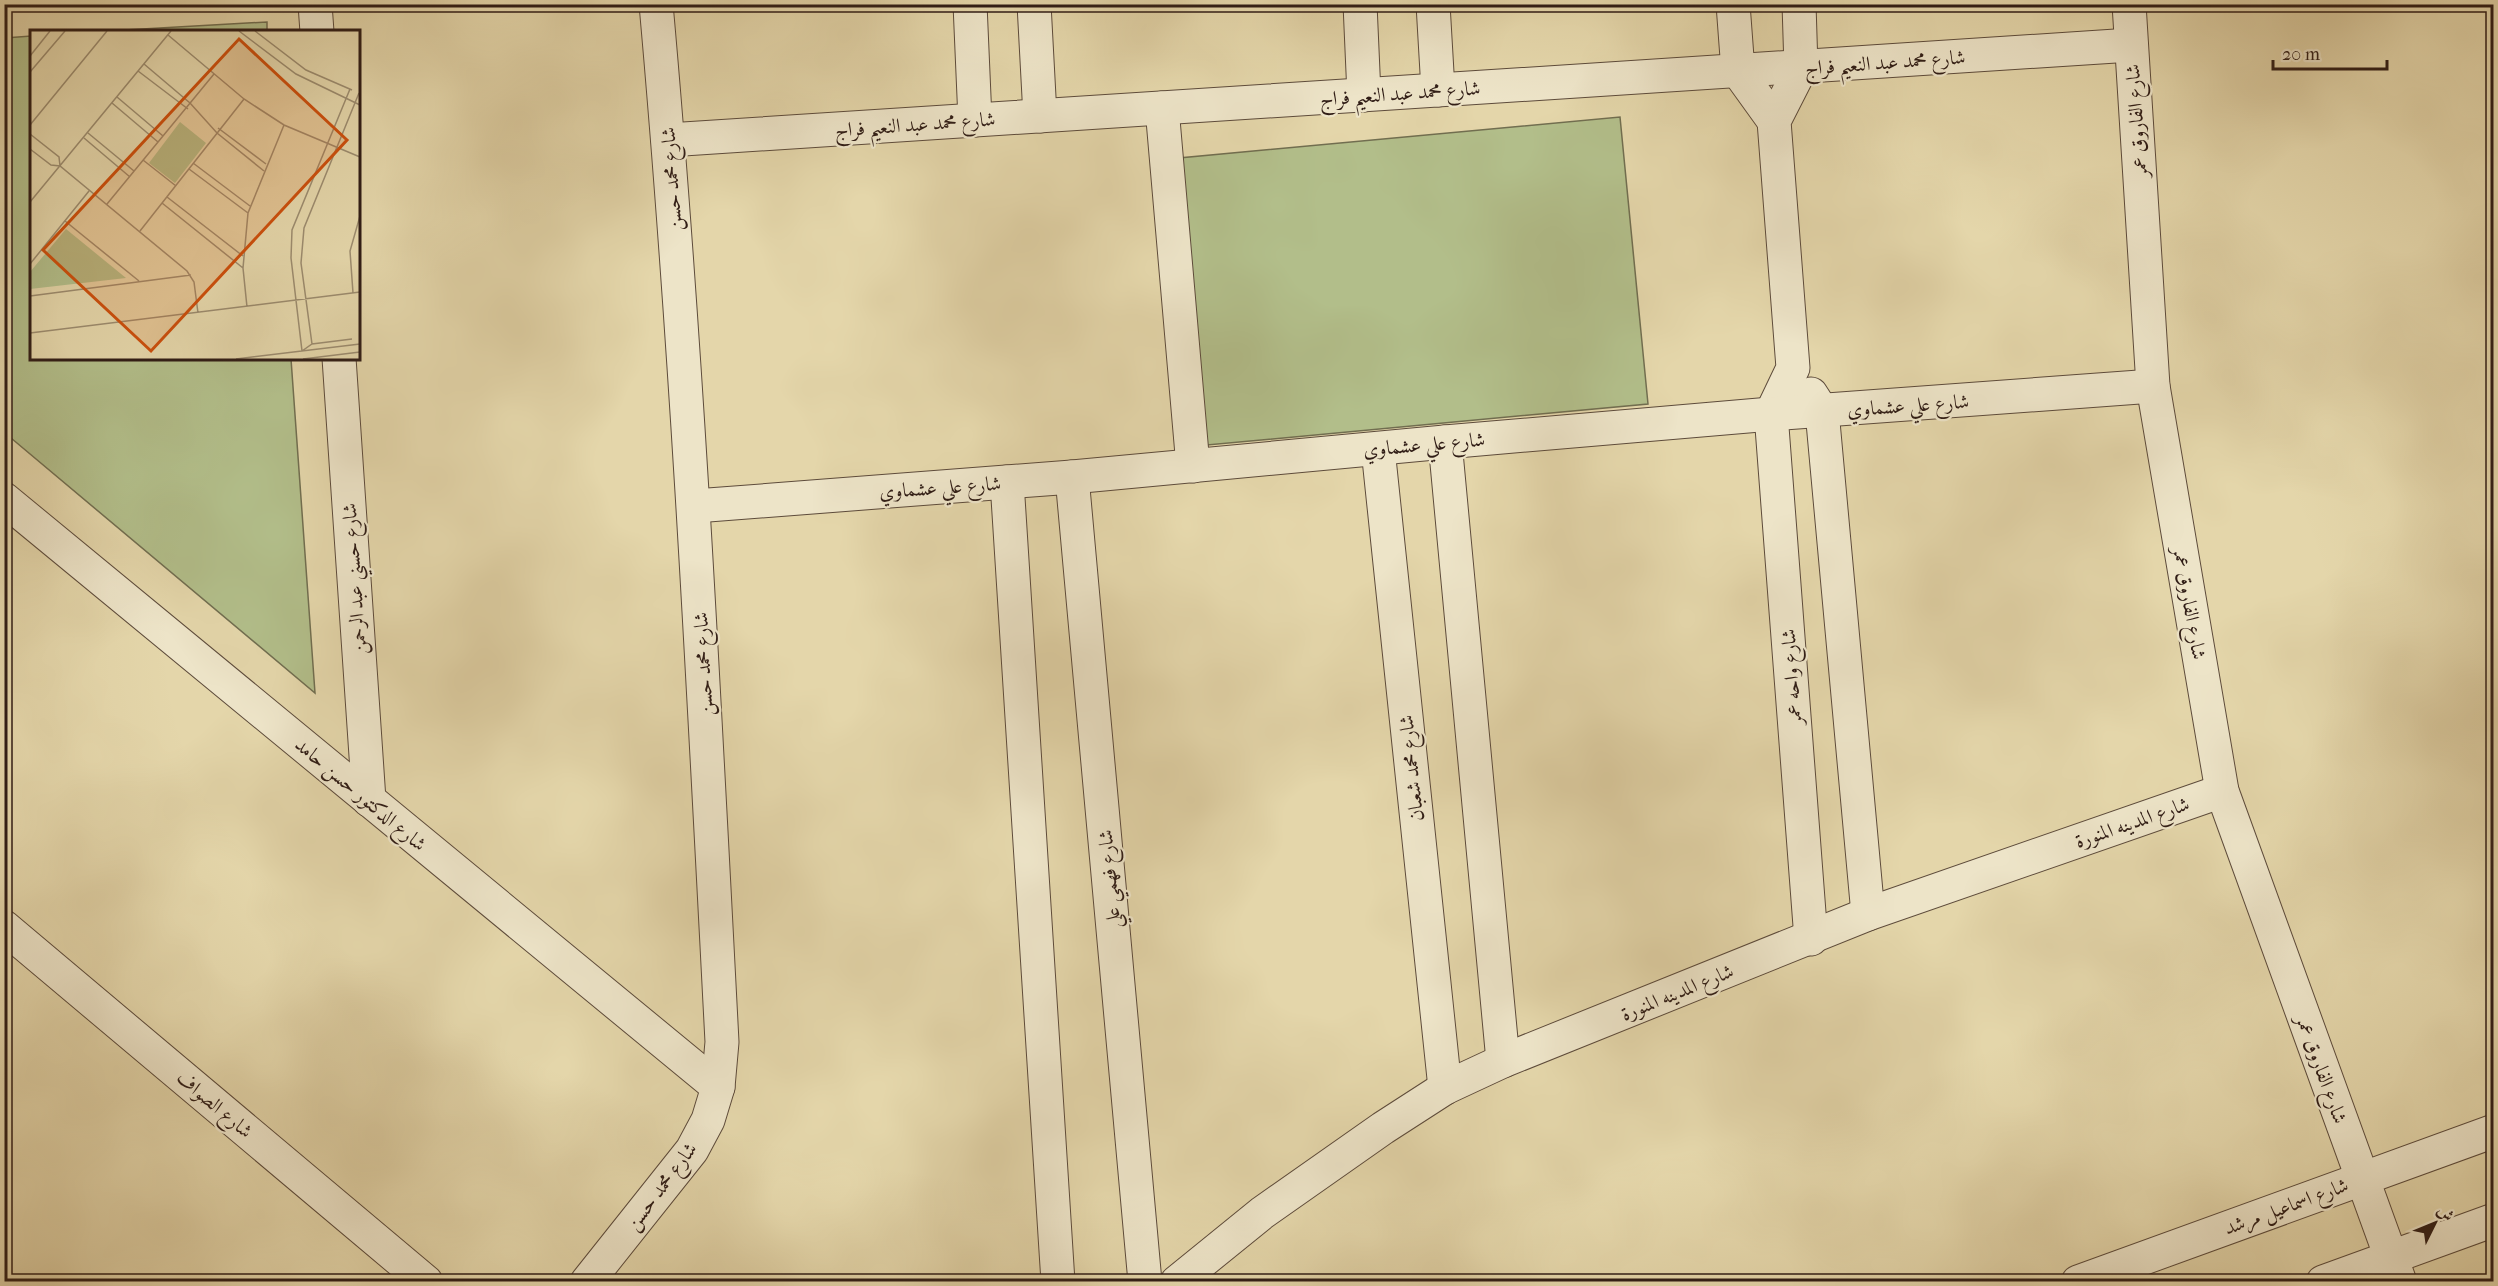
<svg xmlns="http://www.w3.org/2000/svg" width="2498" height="1286" viewBox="0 0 2498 1286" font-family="'IM FELL French Canon',Amiri,serif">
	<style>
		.green { fill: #b2be8a; stroke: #716e50; stroke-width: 1.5 }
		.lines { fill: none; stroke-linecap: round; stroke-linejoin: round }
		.minor-casing { stroke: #5d4b3b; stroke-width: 35 }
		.minor { stroke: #ede4c8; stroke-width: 33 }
		.labels { text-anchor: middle; stroke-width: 4.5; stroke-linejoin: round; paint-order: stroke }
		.street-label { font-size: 20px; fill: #301d16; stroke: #ede4c8 }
		.inset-road { fill: none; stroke: #9c8c6f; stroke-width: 1.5 }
		.view { fill: #cc500e; fill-opacity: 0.15; stroke: #cc500e; stroke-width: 3 }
		.inset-edge { fill: none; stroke: #301d16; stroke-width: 3 }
	</style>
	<rect width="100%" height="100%" fill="#e4d6aa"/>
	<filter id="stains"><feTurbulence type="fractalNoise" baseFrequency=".00333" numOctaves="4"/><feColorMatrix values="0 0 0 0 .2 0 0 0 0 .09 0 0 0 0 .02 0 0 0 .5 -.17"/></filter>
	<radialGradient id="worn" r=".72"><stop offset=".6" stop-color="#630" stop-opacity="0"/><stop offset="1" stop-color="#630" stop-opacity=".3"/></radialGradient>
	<g class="green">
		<polygon points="267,22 267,31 107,31"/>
		<polygon points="31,36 32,358 291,359 315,693 5,433 5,38"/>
		<polygon points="1620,117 1648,404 1207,445 1179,158"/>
	</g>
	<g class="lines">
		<defs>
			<g id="minor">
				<polyline points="315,4 317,32"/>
				<polyline points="970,4 975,120"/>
				<polyline points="1034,4 1040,116"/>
				<polyline points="1360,4 1364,95"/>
				<polyline points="1433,4 1438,90"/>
				<polyline points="1733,4 1738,71 1774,121"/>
				<polyline points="1799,4 1801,68 1774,121 1793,368 1771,414 1811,939"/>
				<polyline points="2129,4 2153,386 2222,791 2400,1282"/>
				<polyline points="1162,108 1193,466"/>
				<polyline points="668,140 2131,45"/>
				<polyline points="339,358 369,800"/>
				<polyline points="1811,394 1822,411 1868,914"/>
				<polyline points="1445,442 1503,1061"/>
				<polyline points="1378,449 1445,1088"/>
				<polyline points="1072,477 1145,1282"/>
				<polyline points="1007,482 1058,1282"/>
				<polyline points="4,499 718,1087"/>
				<polyline points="695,506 1072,477 1445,442 1771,414 2153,386"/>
				<polyline points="4,927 426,1282"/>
				<path d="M587,1282L692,1150L708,1120L718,1087L722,1042C704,696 687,350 656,4"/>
				<polyline points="1177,1282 1262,1213 1383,1128 1445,1088 1503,1061 1868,914 2222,791"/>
				<polyline points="2078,1282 2494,1131"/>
				<polyline points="2323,1282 2494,1220"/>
			</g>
		</defs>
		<use href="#minor" class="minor-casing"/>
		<use href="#minor" class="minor"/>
	</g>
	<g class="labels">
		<g class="street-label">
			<text transform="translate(1885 62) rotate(-4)" y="7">شارع محمد عبد النعيم فراج</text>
			<text transform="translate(1400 93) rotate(-4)" y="7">شارع محمد عبد النعيم فراج</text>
			<text transform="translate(2136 121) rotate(-94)" y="7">شارع الفاروق عمر</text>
			<text transform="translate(915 124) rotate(-4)" y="7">شارع محمد عبد النعيم فراج</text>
			<text transform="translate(671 179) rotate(-94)" y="7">شارع محمد حسن</text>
			<text transform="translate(1908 405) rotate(-4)" y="7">شارع علي عشماوي</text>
			<text transform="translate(1424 444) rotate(-5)" y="7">شارع علي عشماوي</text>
			<text transform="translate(940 487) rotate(-4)" y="7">شارع علي عشماوي</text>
			<text transform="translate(354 579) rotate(-94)" y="7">شارع حسني عبد الرحمن</text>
			<text transform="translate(2190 603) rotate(80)" y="7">شارع الفاروق عمر</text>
			<text transform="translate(703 664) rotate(-93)" y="7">شارع محمد حسن</text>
			<text transform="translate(1791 677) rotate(-94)" y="7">شارع واحه عمر</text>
			<text transform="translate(1411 768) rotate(-96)" y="7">شارع محمد شعبان</text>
			<text transform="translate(361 794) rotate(40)" y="7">شارع الدكتور حسن حامد</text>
			<text transform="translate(2132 822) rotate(-19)" y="7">شارع المدينه المنورة</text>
			<text transform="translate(1109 879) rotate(-95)" y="7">شارع فهمي علي</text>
			<text transform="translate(1677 992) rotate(-22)" y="7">شارع المدينه المنورة</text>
			<text transform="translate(2322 1069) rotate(70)" y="7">شارع الفاروق عمر</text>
			<text transform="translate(215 1104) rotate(40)" y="7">شارع الصواف</text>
			<text transform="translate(661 1186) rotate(-53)" y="7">شارع محمد حسن</text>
			<text transform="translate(2286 1206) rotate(-20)" y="7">شارع اسماعيل مرشد</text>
		</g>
	</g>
	<g transform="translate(30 30)">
		<rect width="330" height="330" fill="#e4d6aa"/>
		<path d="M150,92L176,113L145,153L119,133ZM36,199L96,248L0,259V242Z" fill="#b2be8a"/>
		<path class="inset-road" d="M209,1L266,44L330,75M225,1L276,40L322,60M138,5L214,69L254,95L330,127M0,26L20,1M114,34L160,73L187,103L234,141M108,41L158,79M0,42L35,1M87,67L133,106M82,73L128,112M0,95L77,1M188,98L236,134M58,103L104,141M0,104L29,127L30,136M54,108L100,147M0,119L21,135L30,136L157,241L164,252L168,283M113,130L146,156M163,133L220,176M159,139L218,183M137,167L213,226M0,172L141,1M132,173L213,238M77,174L184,44M35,191L109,251M110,201L214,69M0,234L59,161M323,263L320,221L330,186M0,266L161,245M217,277L213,238L218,183L254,95M0,303L330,262M282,314L271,233L274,198L329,63M272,321L261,228L262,200L320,59M272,321L282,314L322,309M206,329L330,314M273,329L330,322"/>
		<path class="view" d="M209,9L317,110L121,321L13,220Z"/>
		<rect width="330" height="330" class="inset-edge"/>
	</g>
	<rect width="2498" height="1286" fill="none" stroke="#e4d6aa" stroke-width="24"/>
	<rect x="6" y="6" width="2486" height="1274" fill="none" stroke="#301d16" stroke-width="3"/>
	<rect x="12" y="12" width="2474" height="1262" fill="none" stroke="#301d16" stroke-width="1.5"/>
	<g transform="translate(2435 1223) rotate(47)" stroke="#ede4c8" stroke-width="4.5" paint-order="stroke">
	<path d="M0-4.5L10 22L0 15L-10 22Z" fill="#301d16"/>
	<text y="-9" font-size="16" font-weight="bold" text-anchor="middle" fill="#301d16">ش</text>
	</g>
	<path d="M2273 60v9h114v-9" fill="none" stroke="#301d16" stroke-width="3"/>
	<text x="2282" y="60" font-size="18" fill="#301d16" stroke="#ede4c8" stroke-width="4.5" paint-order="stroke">20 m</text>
	<rect width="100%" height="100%" filter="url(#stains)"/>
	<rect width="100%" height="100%" fill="url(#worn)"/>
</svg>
